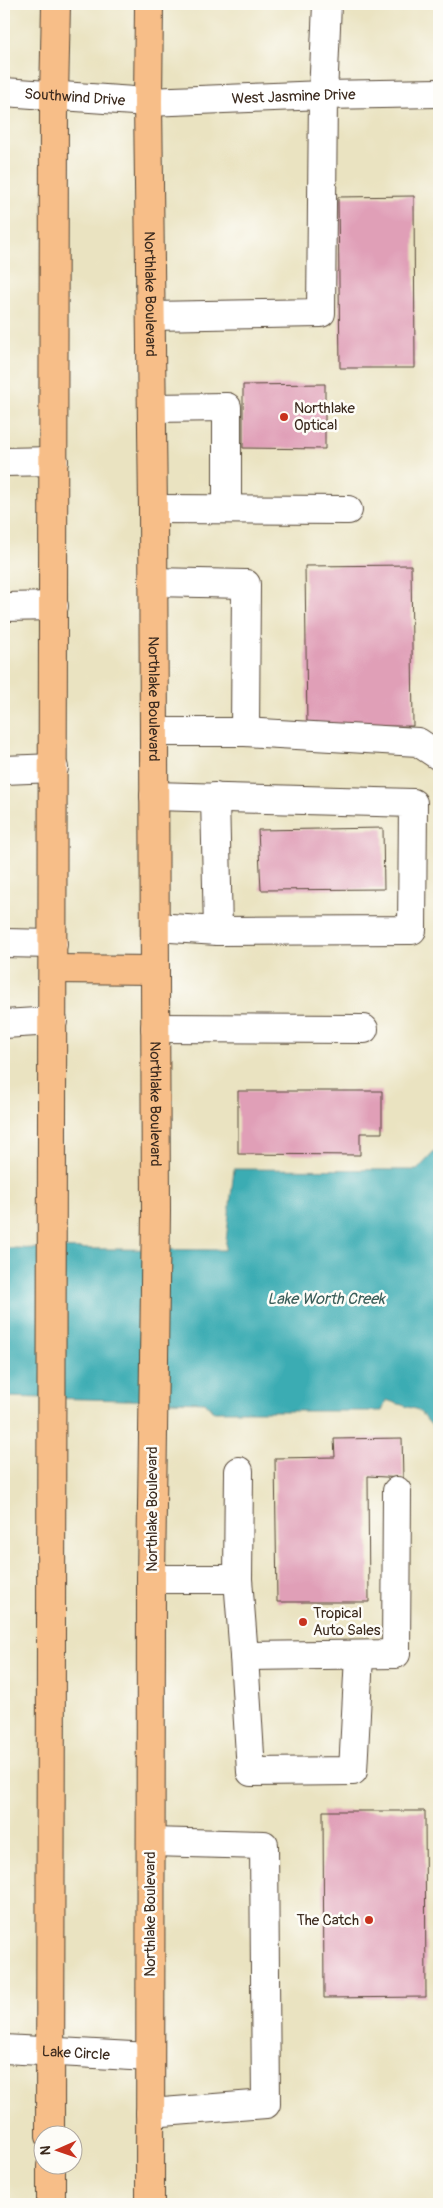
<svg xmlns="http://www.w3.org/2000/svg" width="443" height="2208" viewBox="0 0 443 2208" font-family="Pangolin,sans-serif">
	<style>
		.water { fill: #3bacb3; stroke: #3b6b68 }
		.building { fill: #e09fb7 }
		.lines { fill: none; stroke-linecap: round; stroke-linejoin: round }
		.minor-casing { stroke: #554636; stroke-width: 30 }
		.major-casing { stroke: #554636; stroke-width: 30 }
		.minor { stroke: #fff; stroke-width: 28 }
		.major { stroke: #f7be88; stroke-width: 28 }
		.poi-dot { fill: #c8321e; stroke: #fdfcf7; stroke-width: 2 }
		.labels { text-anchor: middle; stroke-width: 5; stroke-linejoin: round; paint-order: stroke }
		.street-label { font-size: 15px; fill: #3b2a1e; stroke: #fdfcf7 }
		.poi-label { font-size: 15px; fill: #3b2a1e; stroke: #fdfcf7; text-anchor: start }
		.water-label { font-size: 16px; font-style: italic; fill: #3b5e5a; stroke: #fdfcf7 }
	</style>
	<rect width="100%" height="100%" fill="#fdfcf7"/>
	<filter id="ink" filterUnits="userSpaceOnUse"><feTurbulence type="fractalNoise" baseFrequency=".02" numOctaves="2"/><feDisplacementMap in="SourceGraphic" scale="10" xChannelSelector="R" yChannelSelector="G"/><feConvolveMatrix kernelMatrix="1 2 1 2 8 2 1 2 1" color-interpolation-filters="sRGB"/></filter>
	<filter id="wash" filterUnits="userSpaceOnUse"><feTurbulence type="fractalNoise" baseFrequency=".0096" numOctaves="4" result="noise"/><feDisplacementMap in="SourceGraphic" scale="20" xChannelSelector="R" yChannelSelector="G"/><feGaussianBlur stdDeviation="1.12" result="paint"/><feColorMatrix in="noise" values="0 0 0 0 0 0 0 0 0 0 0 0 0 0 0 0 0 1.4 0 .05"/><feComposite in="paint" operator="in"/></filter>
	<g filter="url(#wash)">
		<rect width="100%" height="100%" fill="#eae3c1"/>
		<polygon class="water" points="439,1147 439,1434 418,1410 386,1400 382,1411 213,1411 205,1402 4,1397 4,1248 225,1250 234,1169 417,1170"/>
		<g id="blocks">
			<g class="building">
				<polygon points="414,196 415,368 340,368 338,197"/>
				<polygon points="325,384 325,449 243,448 243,385"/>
				<polygon points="411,565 413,726 307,727 305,566"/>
				<polygon points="383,828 384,889 261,890 258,830"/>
				<polygon points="238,1091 382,1091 382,1133 360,1133 360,1155 238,1154"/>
				<polygon points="402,1438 403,1478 368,1476 369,1602 277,1602 275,1458 335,1457 334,1439"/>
				<polygon points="323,1811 425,1811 426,1997 324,1998"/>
			</g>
		</g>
	</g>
	<g filter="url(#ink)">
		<use href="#blocks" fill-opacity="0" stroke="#554636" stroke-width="1"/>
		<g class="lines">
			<defs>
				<g id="minor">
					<path id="s1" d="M4,92L148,102L323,95L439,93"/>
					<polyline points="151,316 321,313 323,95 327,4"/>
					<polyline points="152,408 227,407 227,509"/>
					<polyline points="4,462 54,461"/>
					<polyline points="153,509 348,510"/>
					<polyline points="153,582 246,584 245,732 154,732"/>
					<polyline points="4,607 54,606"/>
					<polyline points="245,732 418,742 439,756"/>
					<polyline points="4,770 54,768"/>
					<polyline points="154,796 413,803 412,930 218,931 155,927"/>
					<polyline points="215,797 218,931"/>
					<polyline points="4,943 53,944"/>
					<polyline points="4,1024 53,1021"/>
					<polyline points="155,1028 364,1029"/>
					<polyline points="151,1579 238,1579 239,1471"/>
					<polyline points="238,1579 244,1656 396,1654 397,1491"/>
					<polyline points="244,1656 251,1772 353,1771 359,1656"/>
					<path id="s2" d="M4,2049L150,2057"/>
					<polyline points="150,2113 266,2104 264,1845 151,1842"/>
				</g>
				<g id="major">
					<path id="s3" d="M149,4L148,102L153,509L156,1212L151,1579L150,2204"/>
					<polyline points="53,969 155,970"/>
					<polyline points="50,2136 54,97 56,4"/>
					<polyline points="51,2166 51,2204"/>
				</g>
			</defs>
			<use href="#minor" class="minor-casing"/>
			<use href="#major" class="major-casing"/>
			<use href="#minor" class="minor"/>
			<use href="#major" class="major"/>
		</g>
	</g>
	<g class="poi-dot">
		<circle cx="284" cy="417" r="5"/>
		<circle cx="303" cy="1622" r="5"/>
		<circle cx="369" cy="1920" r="5"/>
	</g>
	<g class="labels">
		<g class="street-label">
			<text dy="5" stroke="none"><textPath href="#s1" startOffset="290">West Jasmine Drive</textPath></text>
			<text dy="5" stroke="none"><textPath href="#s1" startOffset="71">Southwind Drive</textPath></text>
			<text dy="5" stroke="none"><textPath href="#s3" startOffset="290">Northlake Boulevard</textPath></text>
			<text dy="5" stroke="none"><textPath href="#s3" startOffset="695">Northlake Boulevard</textPath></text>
			<text dy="5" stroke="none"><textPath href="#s3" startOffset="1100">Northlake Boulevard</textPath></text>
			<text transform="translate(152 1509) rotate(-90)" y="5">Northlake Boulevard</text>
			<text transform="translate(150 1914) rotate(-90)" y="5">Northlake Boulevard</text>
			<text dy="5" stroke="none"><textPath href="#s2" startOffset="72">Lake Circle</textPath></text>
		</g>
		<g class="poi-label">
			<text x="294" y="413">Northlake<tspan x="294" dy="17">Optical</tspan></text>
			<text x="313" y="1618">Tropical<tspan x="313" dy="17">Auto Sales</tspan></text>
			<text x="359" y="1925" text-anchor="end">The Catch</text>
		</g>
		<g class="water-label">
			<text x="326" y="1304">Lake Worth Creek</text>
		</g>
	</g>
	<rect width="443" height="2208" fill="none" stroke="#fdfcf7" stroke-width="20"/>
	<g transform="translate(58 2150) rotate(268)"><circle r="24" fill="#fdfcf7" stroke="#afa8a0"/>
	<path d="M0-4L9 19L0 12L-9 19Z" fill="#c8321e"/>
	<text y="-8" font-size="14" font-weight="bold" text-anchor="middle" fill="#3b2a1e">N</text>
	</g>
</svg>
